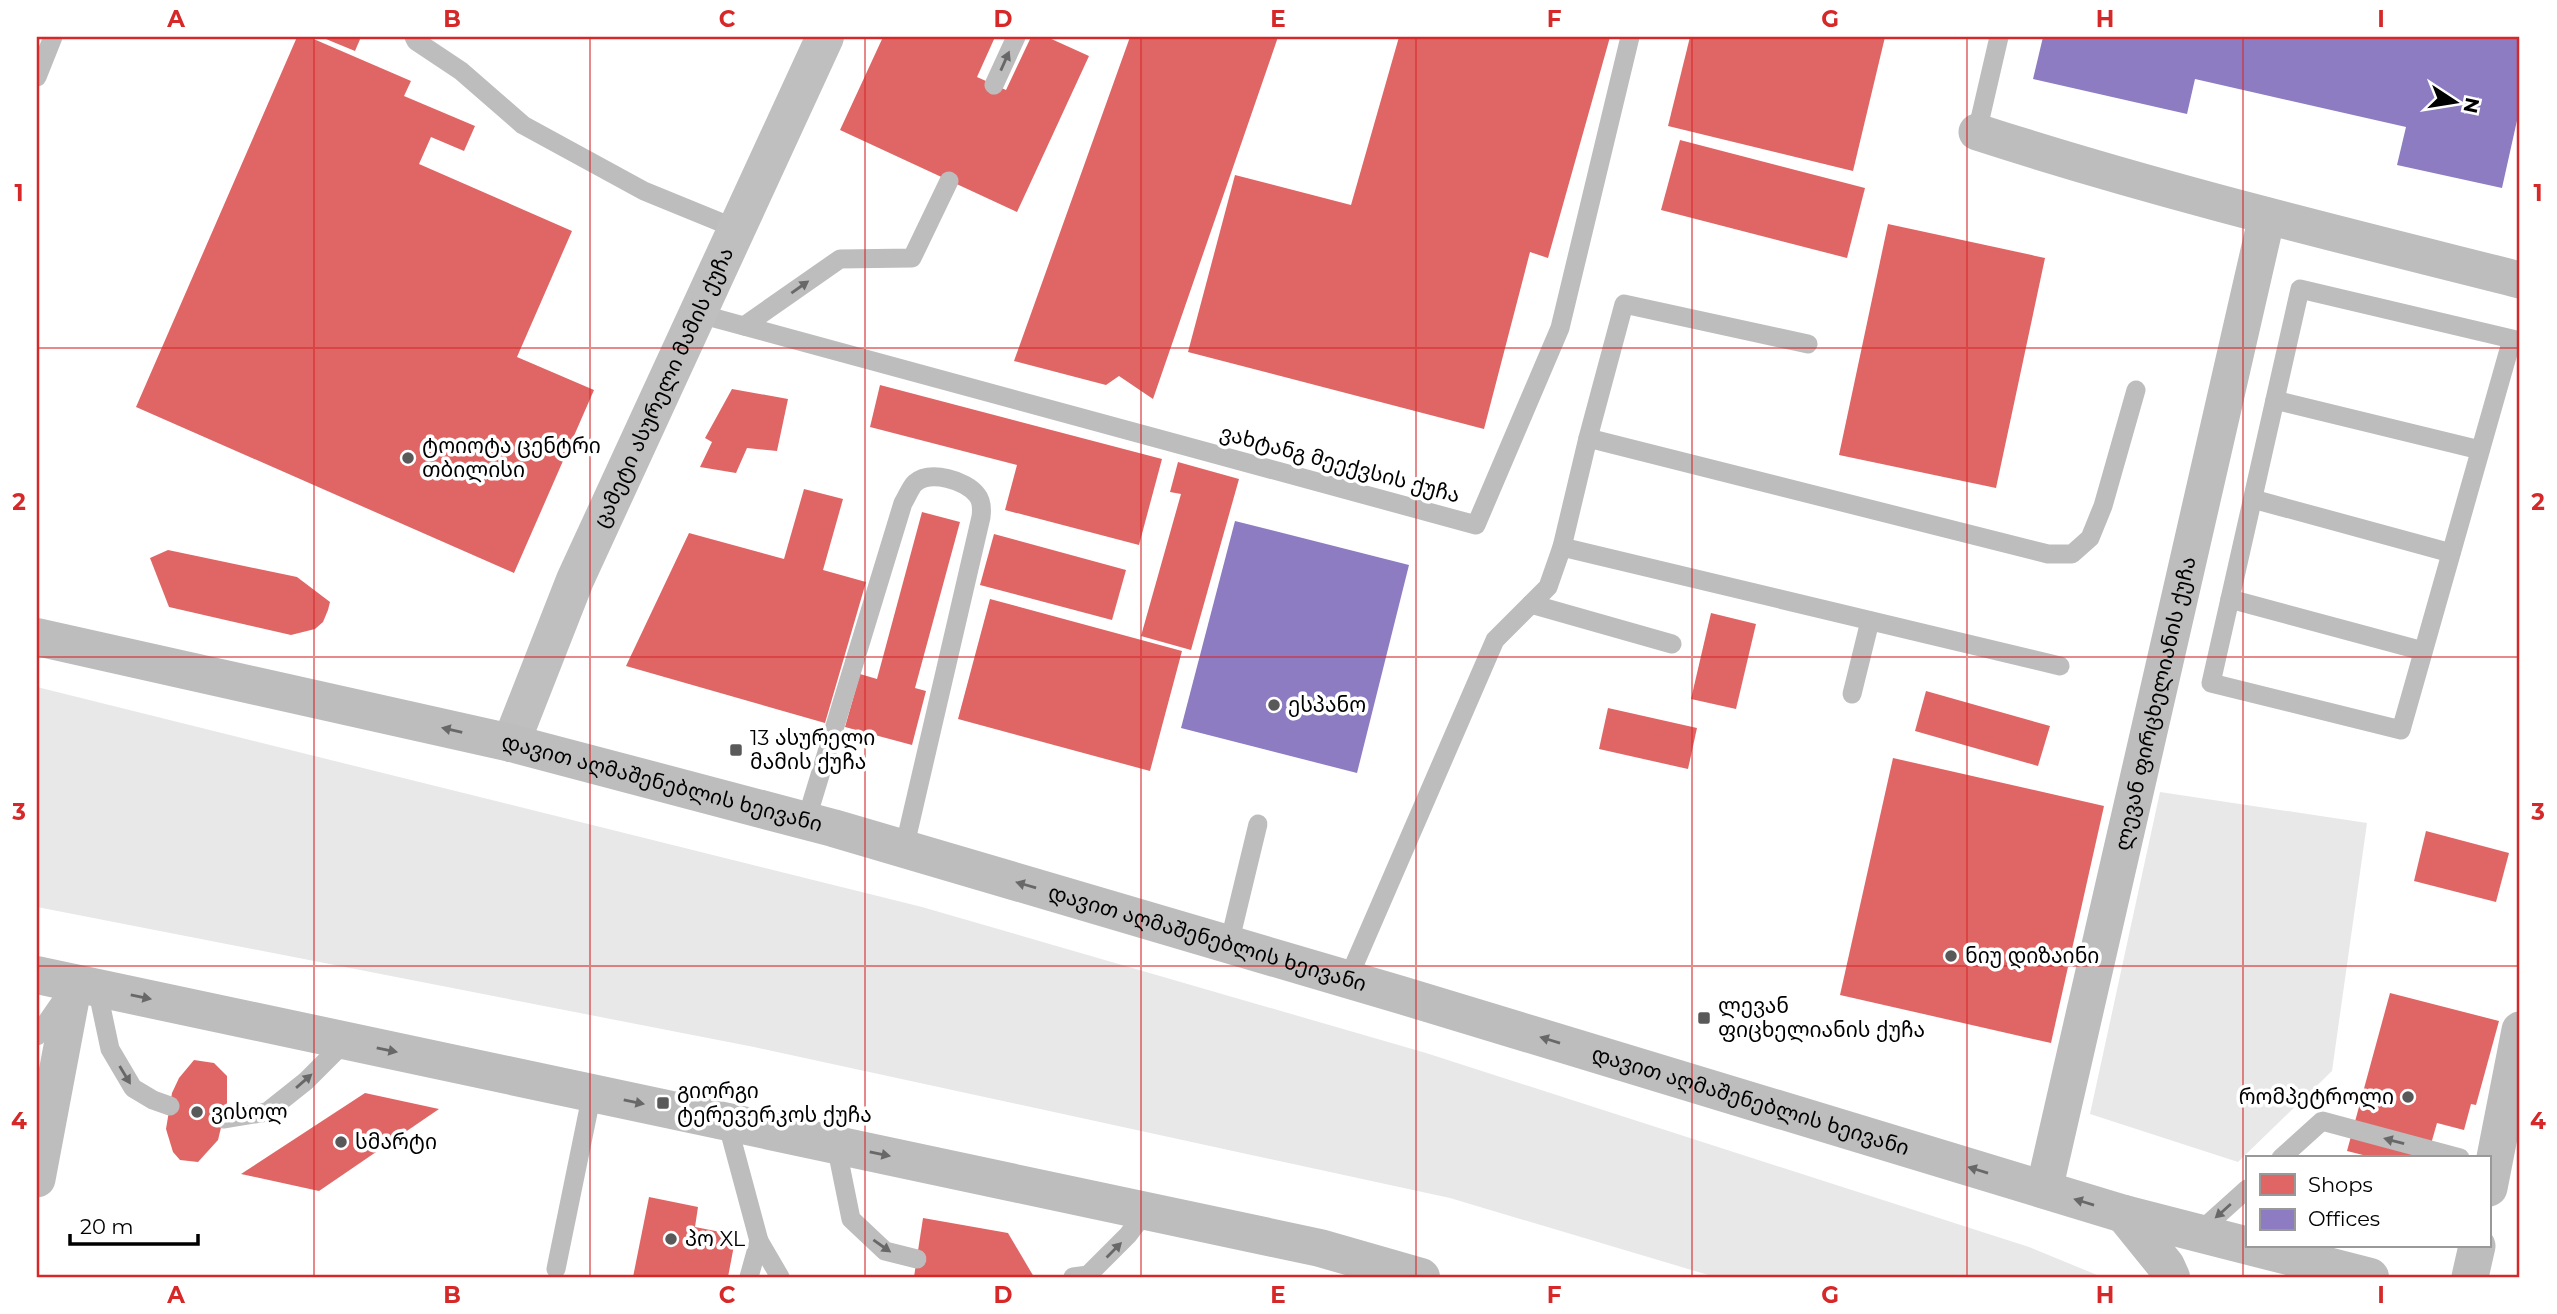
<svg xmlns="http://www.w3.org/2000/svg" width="2557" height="1314" viewBox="0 0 2557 1314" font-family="Montserrat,'Noto Sans Georgian',sans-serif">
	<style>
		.green { fill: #e8e8e8 }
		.shops { fill: #e06666 }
		.offices { fill: #8e7cc3 }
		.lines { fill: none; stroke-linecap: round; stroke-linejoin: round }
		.lane { stroke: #bdbdbd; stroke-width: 19 }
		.street { stroke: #bdbdbd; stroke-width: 37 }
		.secondary { stroke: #bfbfbf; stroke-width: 38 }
		.highway { stroke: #bdbdbd; stroke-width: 38 }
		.oneway { fill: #686868 }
		.grid { fill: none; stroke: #d62828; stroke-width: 2; stroke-opacity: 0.55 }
		.poi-dot { fill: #595959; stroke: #fff; stroke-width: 2.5 }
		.labels { text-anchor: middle; stroke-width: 7; stroke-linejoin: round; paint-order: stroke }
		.street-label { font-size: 21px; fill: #000; stroke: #fff }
		.poi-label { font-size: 21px; fill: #000; stroke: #fff; text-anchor: start }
		.neatline { fill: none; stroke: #d62828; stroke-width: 2.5 }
		.grid-label { font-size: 23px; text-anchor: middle; font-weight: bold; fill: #d62828 }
	</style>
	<rect width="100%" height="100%" fill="#fff"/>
	<g class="green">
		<polygon points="37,687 922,907 1426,1053 2029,1247 2102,1277 1715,1277 1450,1198 754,1047 37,907"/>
		<polygon points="2160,792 2367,823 2332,1071 2238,1162 2090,1114"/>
	</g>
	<g class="shops">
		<polygon points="297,37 309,37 411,81 404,96 475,126 464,151 431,137 419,164 572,231 517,357 594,390 514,573 136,407"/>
		<polygon points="321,37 361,37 355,51"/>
		<polygon points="883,37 995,37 977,77 1006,90 1031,37 1047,37 1089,56 1017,212 840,130"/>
		<polygon points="1130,37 1278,37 1153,399 1119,376 1106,385 1014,361"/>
		<polygon points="1399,37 1610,37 1548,258 1530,252 1484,429 1188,352 1235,175 1351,205"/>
		<polygon points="1690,37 1885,37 1853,171 1668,126"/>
		<polygon points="1680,140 1865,188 1847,258 1661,210"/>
		<polygon points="1888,224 2045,258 1996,488 1839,455"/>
		<polygon points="880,385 1162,459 1139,545 1005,510 1017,465 870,427"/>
		<polygon points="732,389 788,399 777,451 747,448 736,473 700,467 712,442 705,438"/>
		<polygon points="1178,462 1239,479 1191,650 1141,636 1181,494 1170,492"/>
		<polygon points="804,489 843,499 823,570 866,582 825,723 626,666 689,533 784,559"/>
		<polygon points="922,512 960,522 915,688 926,691 912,745 845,727 860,674 877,679"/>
		<polygon points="994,534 1126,570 1112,620 980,585"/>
		<polygon points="168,550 297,577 330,602 328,610 323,622 315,629 291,635 169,607 150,558"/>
		<polygon points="990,599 1182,651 1150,771 958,719"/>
		<polygon points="1711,613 1756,624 1736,709 1691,699"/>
		<polygon points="1926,691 2050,726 2038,766 1915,731"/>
		<polygon points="1608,708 1697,728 1688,769 1599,749"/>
		<polygon points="1893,758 2104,806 2051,1043 1840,995"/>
		<polygon points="2426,831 2509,853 2496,902 2414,881"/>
		<polygon points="2390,993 2499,1021 2476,1105 2471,1104 2464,1130 2437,1123 2427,1158 2375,1158 2347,1151"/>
		<polygon points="194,1060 214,1063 227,1076 227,1103 218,1140 198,1162 180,1160 173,1152 166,1129 172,1093 179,1078"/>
		<polygon points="365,1093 439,1109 319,1191 241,1174"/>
		<polygon points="649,1197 698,1207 695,1227 736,1235 728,1277 633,1277"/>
		<polygon points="923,1218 1008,1233 1034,1277 914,1277"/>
	</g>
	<g class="offices">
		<polygon points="2043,37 2520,37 2520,107 2502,188 2397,165 2406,127 2195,79 2187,114 2033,79"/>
		<polygon points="1235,521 1409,565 1357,773 1181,728"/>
	</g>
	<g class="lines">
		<g class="lane">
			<polyline points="414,37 416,41 461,71 523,125 644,191 737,229"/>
			<polyline points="37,77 53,37"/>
			<polyline points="994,85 1016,37"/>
			<polyline points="1977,132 1999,37"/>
			<polyline points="696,313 1476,525 1560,328 1630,37"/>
			<polyline points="744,326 840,259 912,258 949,181"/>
			<polyline points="2512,339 2401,730 2211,683 2300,289 2512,339 2520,341"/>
			<polyline points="2275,400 2480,450"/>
			<polyline points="1588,438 2048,554 2072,554 2090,538 2103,506 2136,390"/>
			<polyline points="2253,499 2451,553"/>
			<polyline points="1562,547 2060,666"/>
			<polyline points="2230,599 2423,651"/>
			<polyline points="1531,604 1672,644"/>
			<polyline points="1852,694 1870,621"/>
			<path d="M806,821L903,503C907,497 910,488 915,483C930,470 966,480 977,495C982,501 982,509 981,517L904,849"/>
			<polyline points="1229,944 1258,824"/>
			<polyline points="1348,979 1495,640 1548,587 1562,547 1588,438 1624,304 1808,344"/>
			<polyline points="97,988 110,1049 133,1088 153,1100 170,1106"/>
			<polyline points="37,1036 62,1000"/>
			<polyline points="223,1119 267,1112 306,1081 346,1041"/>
			<polyline points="727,1122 759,1241 780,1277"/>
			<polyline points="836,1145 851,1219 885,1251 917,1259"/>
			<polyline points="2281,1158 2322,1121 2460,1158"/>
			<polyline points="2198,1233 2247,1189"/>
			<polyline points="556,1269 592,1093"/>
			<polyline points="749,1277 759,1241"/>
			<polyline points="1073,1277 1088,1275 1128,1235 1146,1211"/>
		</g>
		<g class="street">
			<path d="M1977,132C2156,190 2338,234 2520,280"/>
			<polyline points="37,1179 74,983"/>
			<polyline points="2489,1188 2520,1030"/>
			<path id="s1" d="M2044,1190L2267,216"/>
			<polyline points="2470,1277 2477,1246"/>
		</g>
		<path class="secondary" id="s2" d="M511,743L575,580L825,37"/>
		<g class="highway">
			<path id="s3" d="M37,637L511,743L833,828L1401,995L2124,1214L2370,1277"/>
			<polyline points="37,975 1320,1248 1421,1277"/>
			<polyline points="2124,1214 2166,1266 2171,1277"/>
		</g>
	</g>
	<defs><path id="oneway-solid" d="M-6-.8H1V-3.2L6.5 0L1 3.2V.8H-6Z" transform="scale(1.75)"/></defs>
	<g class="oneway">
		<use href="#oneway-solid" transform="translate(1005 61) rotate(-66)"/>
		<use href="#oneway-solid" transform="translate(800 287) rotate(-35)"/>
		<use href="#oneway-solid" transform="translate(452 730) rotate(-167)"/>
		<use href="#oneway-solid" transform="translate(1026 885) rotate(-164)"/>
		<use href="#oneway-solid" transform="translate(141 997) rotate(12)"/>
		<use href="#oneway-solid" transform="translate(1550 1040) rotate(-163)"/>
		<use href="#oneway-solid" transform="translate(387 1050) rotate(12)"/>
		<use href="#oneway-solid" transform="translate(125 1075) rotate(59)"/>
		<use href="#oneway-solid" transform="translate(304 1081) rotate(-41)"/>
		<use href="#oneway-solid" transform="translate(634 1102) rotate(12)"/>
		<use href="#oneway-solid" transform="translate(2394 1141) rotate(-165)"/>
		<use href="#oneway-solid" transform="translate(880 1154) rotate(12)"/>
		<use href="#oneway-solid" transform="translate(1978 1170) rotate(-163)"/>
		<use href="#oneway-solid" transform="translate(2084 1202) rotate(-163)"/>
		<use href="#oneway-solid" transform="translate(2223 1211) rotate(138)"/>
		<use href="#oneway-solid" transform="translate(882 1246) rotate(35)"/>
		<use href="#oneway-solid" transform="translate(1114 1250) rotate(-45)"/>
	</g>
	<path class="grid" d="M314,37V1277M590,37V1277M865,37V1277M1141,37V1277M1416,37V1277M1692,37V1277M1967,37V1277M2243,37V1277M37,348H2520M37,657H2520M37,966H2520"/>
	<g class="poi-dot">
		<circle cx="408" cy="458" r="7"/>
		<circle cx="1274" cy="705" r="7"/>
		<rect x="729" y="743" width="14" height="14" rx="3.5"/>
		<circle cx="1951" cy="956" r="7"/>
		<rect x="1697" y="1011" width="14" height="14" rx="3.5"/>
		<circle cx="2408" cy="1097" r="7"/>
		<rect x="656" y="1096" width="14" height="14" rx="3.5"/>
		<circle cx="197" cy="1112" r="7"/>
		<circle cx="341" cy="1142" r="7"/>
		<circle cx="671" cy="1239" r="7"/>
	</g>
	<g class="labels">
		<g class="street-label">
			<text dy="7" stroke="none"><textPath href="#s2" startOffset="387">ცამეტი ასურელი მამის ქუჩა</textPath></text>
			<text transform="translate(1340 464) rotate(15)" y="7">ვახტანგ მეექვსის ქუჩა</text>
			<text dy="7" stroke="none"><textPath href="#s1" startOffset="499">ლევან ფირცხელიანის ქუჩა</textPath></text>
			<text dy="7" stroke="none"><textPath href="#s3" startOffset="642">დავით აღმაშენებლის ხეივანი</textPath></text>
			<text dy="7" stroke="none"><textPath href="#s3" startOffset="1209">დავით აღმაშენებლის ხეივანი</textPath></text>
			<text dy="7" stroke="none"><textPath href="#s3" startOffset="1776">დავით აღმაშენებლის ხეივანი</textPath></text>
		</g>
		<g class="poi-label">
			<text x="422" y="453">ტოიოტა ცენტრი<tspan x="422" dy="24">თბილისი</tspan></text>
			<text x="1288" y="712">ესპანო</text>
			<text x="750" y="745">13 ასურელი<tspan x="750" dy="24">მამის ქუჩა</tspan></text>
			<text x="1965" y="963">ნიუ დიზაინი</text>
			<text x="1718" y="1013">ლევან<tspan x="1718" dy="24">ფიცხელიანის ქუჩა</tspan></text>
			<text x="677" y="1098">გიორგი<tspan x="677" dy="24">ტერევერკოს ქუჩა</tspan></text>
			<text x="2394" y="1104" text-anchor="end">რომპეტროლი</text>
			<text x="211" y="1119">ვისოლ</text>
			<text x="355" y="1149">სმარტი</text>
			<text x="685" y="1246">პო XL</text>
		</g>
	</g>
	<rect width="2557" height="1314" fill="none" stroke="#ffffff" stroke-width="77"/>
	<rect x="2246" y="1156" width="245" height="91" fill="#ffffff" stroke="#999999" stroke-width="2"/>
	<rect x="2260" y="1174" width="35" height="21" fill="#e06666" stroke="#999999" stroke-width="2"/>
	<text x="2308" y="1192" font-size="21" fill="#000000">Shops</text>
	<rect x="2260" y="1209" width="35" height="21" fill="#8e7cc3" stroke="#999999" stroke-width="2"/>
	<text x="2308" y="1226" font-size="21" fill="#000000">Offices</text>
	<g transform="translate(2455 102) rotate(102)" stroke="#ffffff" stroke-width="5" paint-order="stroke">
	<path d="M0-5L12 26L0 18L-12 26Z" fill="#000000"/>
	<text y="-10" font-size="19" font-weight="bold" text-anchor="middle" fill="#000000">N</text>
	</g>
	<path d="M70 1234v10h128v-10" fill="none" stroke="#000000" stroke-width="3.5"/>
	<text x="80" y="1234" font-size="21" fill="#000000" stroke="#ffffff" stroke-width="5" paint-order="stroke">20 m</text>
	<rect x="38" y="38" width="2480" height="1238" class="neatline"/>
	<g class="grid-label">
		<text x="176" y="27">A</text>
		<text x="452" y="27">B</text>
		<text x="727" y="27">C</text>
		<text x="1003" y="27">D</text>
		<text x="1278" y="27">E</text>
		<text x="1554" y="27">F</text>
		<text x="1830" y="27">G</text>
		<text x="2105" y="27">H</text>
		<text x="2381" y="27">I</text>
		<text x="19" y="201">1</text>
		<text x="2538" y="201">1</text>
		<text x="19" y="510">2</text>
		<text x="2538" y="510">2</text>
		<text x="19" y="820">3</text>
		<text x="2538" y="820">3</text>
		<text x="19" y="1129">4</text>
		<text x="2538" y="1129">4</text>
		<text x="176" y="1303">A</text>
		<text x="452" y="1303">B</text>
		<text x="727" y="1303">C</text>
		<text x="1003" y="1303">D</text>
		<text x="1278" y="1303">E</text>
		<text x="1554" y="1303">F</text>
		<text x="1830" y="1303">G</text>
		<text x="2105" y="1303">H</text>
		<text x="2381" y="1303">I</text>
	</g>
</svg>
